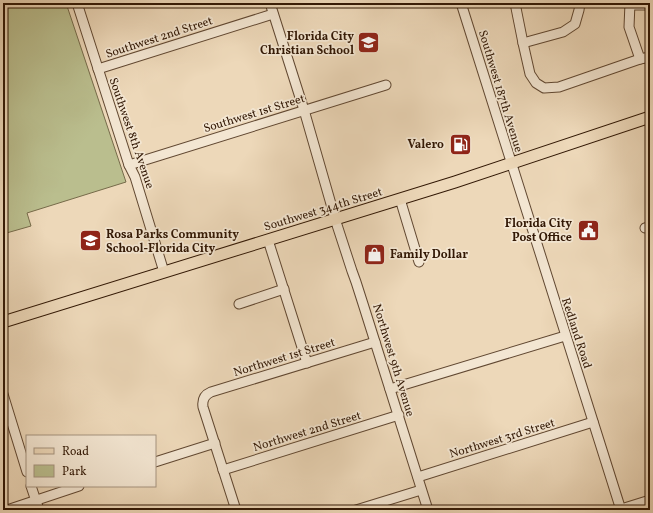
<svg xmlns="http://www.w3.org/2000/svg" width="653" height="513" viewBox="0 0 653 513" font-family="Vollkorn,serif">
	<style>
		.green { fill: #babe8e; stroke: #766b4a }
		.lines { fill: none; stroke-linecap: round; stroke-linejoin: round }
		.minor-casing { stroke: #614832; stroke-width: 11 }
		.major-casing { stroke: #321805; stroke-width: 13 }
		.minor { stroke: #f3e6d2; stroke-width: 9 }
		.major { stroke: #edd8b9; stroke-width: 11 }
		.labels { text-anchor: middle; stroke-width: 3.5; stroke-linejoin: round; paint-order: stroke }
		.poi-label { font-size: 12px; font-weight: bold; fill: #321805; stroke: #f3e6d2; text-anchor: end }
		.street-label { font-size: 12px; fill: #321805; stroke: #f3e6d2 }
	</style>
	<rect width="100%" height="100%" fill="#edd8b9"/>
	<filter id="stains"><feTurbulence type="fractalNoise" baseFrequency=".005" numOctaves="4"/><feColorMatrix values="0 0 0 0 .2 0 0 0 0 .09 0 0 0 0 .02 0 0 0 .5 -.17"/></filter>
	<radialGradient id="worn" r=".72"><stop offset=".6" stop-color="#630" stop-opacity="0"/><stop offset="1" stop-color="#630" stop-opacity=".3"/></radialGradient>
	<polygon class="green" points="3,3 66,3 126,182 27,213 31,226 3,234"/>
	<g class="lines">
		<defs>
			<g id="minor">
				<polyline points="77,3 129,165 135,177 164,272"/>
				<polyline points="270,3 304,110 331,204 337,225 352,271 356,282 364,307 428,510"/>
				<polyline points="461,3 621,510"/>
				<polyline points="515,3 523,43 530,74 536,83 544,88 559,87 640,59 650,57"/>
				<polyline points="630,3 629,27 640,59"/>
				<polyline points="630,5 650,5"/>
				<polyline points="523,43 563,32 575,24 579,10 580,3"/>
				<polyline points="98,69 273,14"/>
				<polyline points="129,165 386,85"/>
				<polyline points="400,199 419,262"/>
				<polyline points="645,228 650,227"/>
				<polyline points="268,240 307,363"/>
				<polyline points="239,304 284,289"/>
				<polyline points="390,389 565,336"/>
				<polyline points="3,394 27,472"/>
				<polyline points="155,462 215,443"/>
				<polyline points="223,470 399,415"/>
				<polyline points="418,477 593,422"/>
				<polyline points="31,486 39,510"/>
				<polyline points="7,510 79,486"/>
				<path d="M236,510L203,407C202,400 204,395 211,392L375,342"/>
				<polyline points="356,510 421,490"/>
				<polyline points="618,510 650,500"/>
			</g>
			<polyline id="major" points="3,322 455,182 650,117"/>
		</defs>
		<use href="#minor" class="minor-casing"/>
		<use href="#major" class="major-casing"/>
		<use href="#minor" class="minor"/>
		<use href="#major" class="major"/>
	</g>
	<defs>
		<symbol id="school-square" viewBox="-11 -11 22 22"><rect x="-9" y="-9" width="18" height="18" rx="4" fill="#8f2418" stroke="#f3e6d2"/><path d="M0-5L7-2L0 1L-7-2ZM-4 1L0 2.5L4 1V4Q0 6-4 4Z" fill="#fff"/></symbol>
		<symbol id="fuel-square" viewBox="-11 -11 22 22"><rect x="-9" y="-9" width="18" height="18" rx="4" fill="#8f2418" stroke="#f3e6d2"/><path d="M-5.5-6h7V0h2V4h1.3V-2.5L3-4.5l.8-.8L6-3V5H2.5V1h-1V6h-7ZM-4.2-4.7v3.2H.2V-4.7Z" fill="#fff"/></symbol>
		<symbol id="civic-square" viewBox="-11 -11 22 22"><rect x="-9" y="-9" width="18" height="18" rx="4" fill="#8f2418" stroke="#f3e6d2"/><path d="M-.6-6.5H3V-4.5H.6V-3L4-1V1h2V6H-6V1h2V-1L-.6-3ZM-1.2 2.5V6h2.4V2.5Z" fill="#fff"/></symbol>
		<symbol id="shop-square" viewBox="-11 -11 22 22"><rect x="-9" y="-9" width="18" height="18" rx="4" fill="#8f2418" stroke="#f3e6d2"/><path d="M-5-2.5h2.3a2.7 3.5 0 0 1 5.4 0H5L5.5 6h-11ZM-1.5-2.5h3a1.5 2.3 0 0 0-3 0Z" fill="#fff"/></symbol>
	</defs>
	<g fill-rule="evenodd">
		<use href="#school-square" x="356" y="30" width="25" height="25"/>
		<use href="#fuel-square" x="448" y="132" width="25" height="25"/>
		<use href="#civic-square" x="576" y="218" width="25" height="25"/>
		<use href="#school-square" x="78" y="228" width="25" height="25"/>
		<use href="#shop-square" x="362" y="242" width="25" height="25"/>
	</g>
	<g class="labels">
		<g class="poi-label">
			<text x="354" y="40">Florida City<tspan x="354" dy="14">Christian School</tspan></text>
			<text x="444" y="148">Valero</text>
			<text x="572" y="227">Florida City<tspan x="572" dy="14">Post Office</tspan></text>
			<text x="106" y="238" text-anchor="start">Rosa Parks Community<tspan x="106" dy="14">School-Florida City</tspan></text>
			<text x="390" y="258" text-anchor="start">Family Dollar</text>
		</g>
		<g class="street-label">
			<text transform="translate(159 37) rotate(-18)" y="4">Southwest 2nd Street</text>
			<text transform="translate(501 91) rotate(73)" y="4">Southwest 187th Avenue</text>
			<text transform="translate(254 113) rotate(-17)" y="4">Southwest 1st Street</text>
			<text transform="translate(132 133) rotate(71)" y="4">Southwest 8th Avenue</text>
			<text transform="translate(323 209) rotate(-17)" y="4">Southwest 344th Street</text>
			<text transform="translate(577 333) rotate(72)" y="4">Redland Road</text>
			<text transform="translate(284 357) rotate(-17)" y="4">Northwest 1st Street</text>
			<text transform="translate(394 360) rotate(73)" y="4">Northwest 9th Avenue</text>
			<text transform="translate(307 431) rotate(-17)" y="4">Northwest 2nd Street</text>
			<text transform="translate(502 438) rotate(-17)" y="4">Northwest 3rd Street</text>
		</g>
	</g>
	<rect width="653" height="513" fill="none" stroke="#edd8b9" stroke-width="16"/>
	<rect x="4" y="4" width="645" height="505" fill="none" stroke="#321805" stroke-width="2"/>
	<rect x="8" y="8" width="637" height="497" fill="none" stroke="#321805"/>
	<rect x="26" y="435" width="130" height="52" fill="#f3e6d2" stroke="#a69480"/>
	<rect x="34" y="448" width="20" height="6" fill="#edd8b9" stroke="#a69480"/>
	<text x="62" y="455" font-size="12" fill="#321805">Road</text>
	<rect x="34" y="465" width="20" height="12" fill="#babe8e" stroke="#a69480"/>
	<text x="62" y="475" font-size="12" fill="#321805">Park</text>
	<rect width="100%" height="100%" filter="url(#stains)"/>
	<rect width="100%" height="100%" fill="url(#worn)"/>
</svg>
